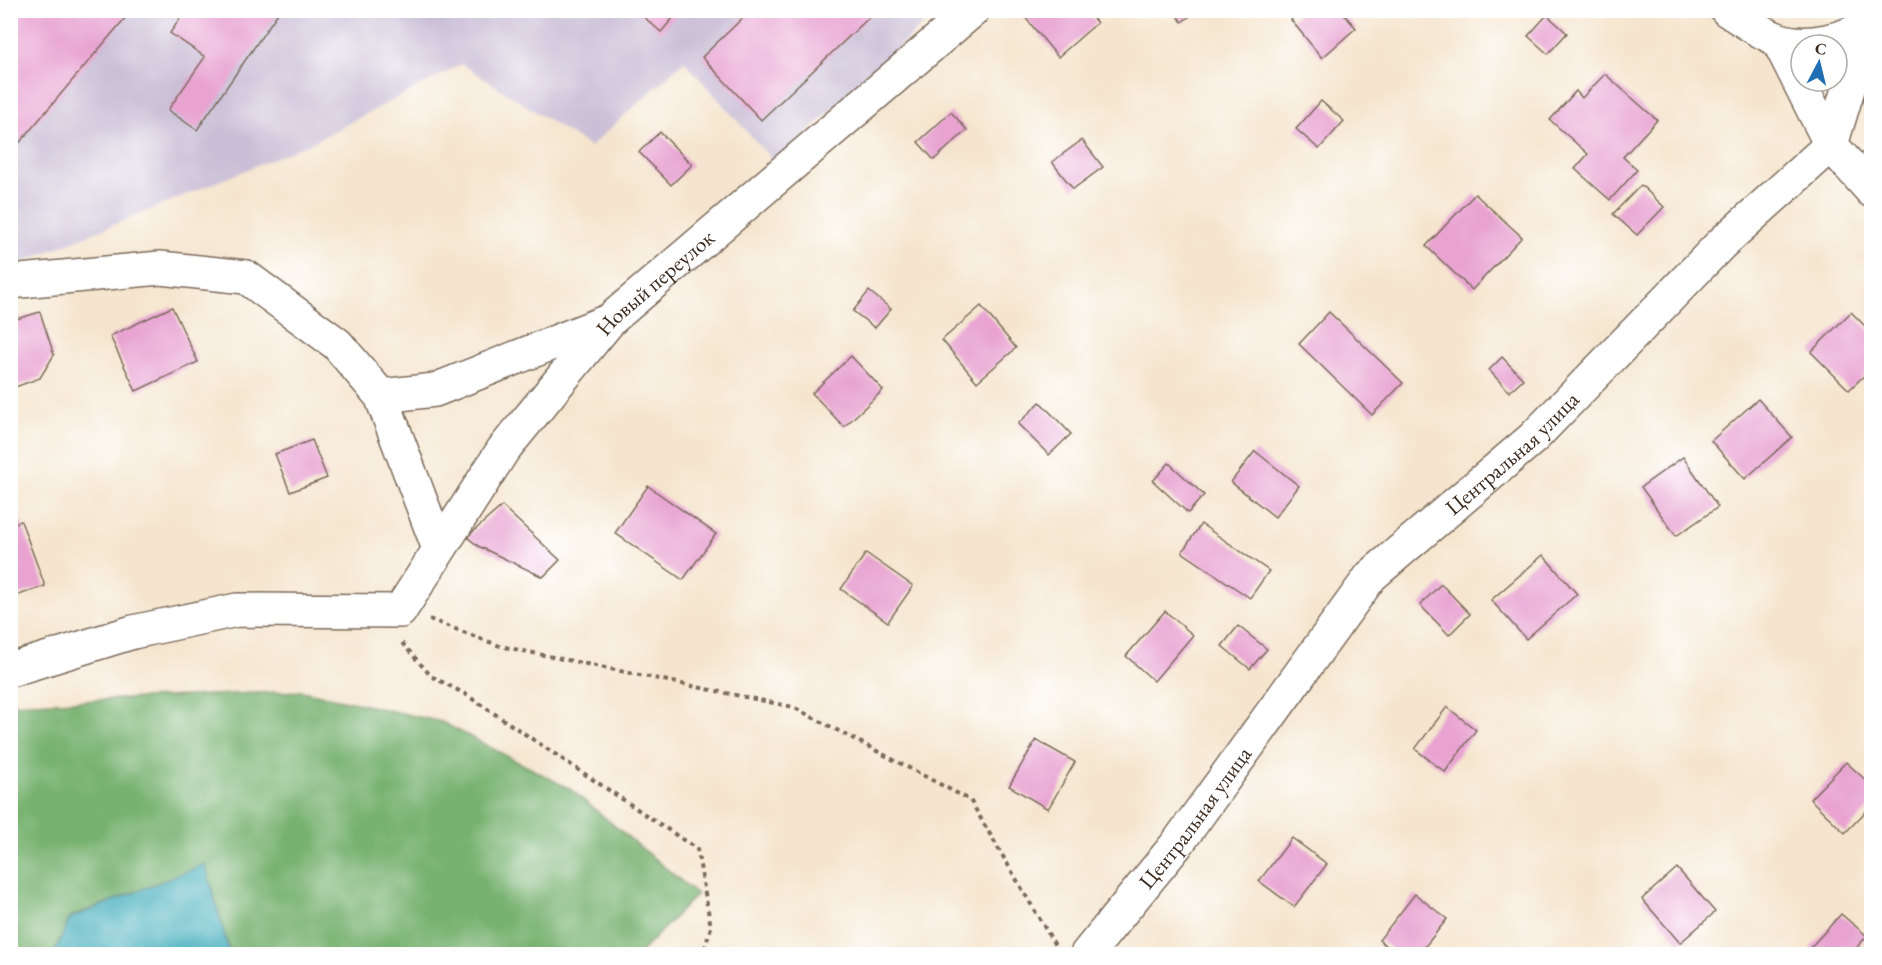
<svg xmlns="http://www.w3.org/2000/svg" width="1882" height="965" viewBox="0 0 1882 965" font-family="'EB Garamond',serif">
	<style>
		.industrial { fill: #cabfd6 }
		.forest { fill: #78b271; stroke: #5a6e48; stroke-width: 1.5 }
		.water { fill: #3cabb9; stroke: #3c6a6c; stroke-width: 1.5 }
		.building { fill: #e8a3d1 }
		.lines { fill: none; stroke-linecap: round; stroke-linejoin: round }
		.minor-casing { stroke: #7c6b5c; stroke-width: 36 }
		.path { stroke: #7c6b5c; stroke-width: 4; stroke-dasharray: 4.5 4.5; stroke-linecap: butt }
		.minor { stroke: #fff; stroke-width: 33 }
		.labels { text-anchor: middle; stroke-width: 5; stroke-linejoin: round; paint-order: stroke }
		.street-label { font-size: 22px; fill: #3b2a1e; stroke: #fff }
	</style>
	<rect width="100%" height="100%" fill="#fff"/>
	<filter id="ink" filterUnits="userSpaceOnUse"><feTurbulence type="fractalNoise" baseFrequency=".0167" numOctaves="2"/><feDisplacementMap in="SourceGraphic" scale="12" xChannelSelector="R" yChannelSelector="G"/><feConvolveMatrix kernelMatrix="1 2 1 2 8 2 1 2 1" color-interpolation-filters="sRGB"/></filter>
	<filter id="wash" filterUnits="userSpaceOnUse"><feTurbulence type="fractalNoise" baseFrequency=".008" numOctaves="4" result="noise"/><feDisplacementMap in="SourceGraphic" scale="24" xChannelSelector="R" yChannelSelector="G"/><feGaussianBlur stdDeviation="1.35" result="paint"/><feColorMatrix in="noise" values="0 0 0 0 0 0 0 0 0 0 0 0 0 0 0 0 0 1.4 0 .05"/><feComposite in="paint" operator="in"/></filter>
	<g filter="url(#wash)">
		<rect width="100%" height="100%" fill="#f5e5ce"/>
		<polygon class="industrial" points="11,11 937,11 775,163 684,61 590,147 462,64 311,143 11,267"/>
		<polygon class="forest" points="302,691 442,722 570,789 697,894 639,954 230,954 205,865 70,917 54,954 11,954 10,704"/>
		<polygon class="water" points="205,864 230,954 54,954 70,918"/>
		<g id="blocks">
			<g class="building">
				<polygon points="10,10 132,10 10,154"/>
				<polygon points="186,10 280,10 197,130 168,110 205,57 170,33"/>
				<polygon points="636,10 680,10 661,32"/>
				<polygon points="751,10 877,10 761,120 702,57"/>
				<polygon points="1019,10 1086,10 1097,23 1058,57"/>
				<polygon points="1173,10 1198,10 1182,22"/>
				<polygon points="1302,10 1340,10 1356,28 1322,58 1291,20"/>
				<polygon points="1547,15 1567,33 1548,54 1528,36"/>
				<polygon points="1605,74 1657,120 1623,157 1637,170 1610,200 1575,169 1588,154 1550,120 1576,91 1582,98"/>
				<polygon points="1321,101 1344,121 1319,149 1296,129"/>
				<polygon points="951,112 967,130 934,160 918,142"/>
				<polygon points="660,132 692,165 671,185 639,152"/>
				<polygon points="1082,140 1103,167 1073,189 1052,162"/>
				<polygon points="1641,185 1664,207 1637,235 1613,214"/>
				<polygon points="1475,194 1522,237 1472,290 1426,246"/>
				<polygon points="869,291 891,309 875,328 853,311"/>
				<polygon points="981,306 1016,348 977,382 942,340"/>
				<polygon points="172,307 198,362 136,391 110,336"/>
				<polygon points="40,312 54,355 40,378 10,389 10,321"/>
				<polygon points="1329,312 1403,383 1372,415 1299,344"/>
				<polygon points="1851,312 1872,333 1872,368 1849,390 1811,352"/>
				<polygon points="851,356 883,390 844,427 812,393"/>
				<polygon points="1502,357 1523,379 1509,392 1489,370"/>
				<polygon points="1758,399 1792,437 1745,479 1711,441"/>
				<polygon points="1040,402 1071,434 1049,455 1018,424"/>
				<polygon points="312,440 327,478 290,492 275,454"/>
				<polygon points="1255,451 1299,486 1275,517 1231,482"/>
				<polygon points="1683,457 1718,507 1676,536 1641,487"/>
				<polygon points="1169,463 1204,495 1188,513 1153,481"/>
				<polygon points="648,486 716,534 683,580 615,533"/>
				<polygon points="502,506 560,560 543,577 478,546 467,537"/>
				<polygon points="21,521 45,586 10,598 10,525"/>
				<polygon points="1201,524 1269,571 1250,598 1182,552"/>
				<polygon points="866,553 913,586 888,622 841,589"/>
				<polygon points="1543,555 1577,594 1526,639 1491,600"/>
				<polygon points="1441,584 1470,614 1449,635 1420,605"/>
				<polygon points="1165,611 1193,635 1154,681 1126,656"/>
				<polygon points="1238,626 1267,649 1250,669 1222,646"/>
				<polygon points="1447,707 1476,730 1445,772 1415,749"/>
				<polygon points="1036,740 1075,762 1048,809 1009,786"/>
				<polygon points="1846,762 1872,786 1872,805 1845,833 1810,799"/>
				<polygon points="1292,838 1327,864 1294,907 1259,881"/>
				<polygon points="1677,868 1715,912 1680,943 1642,899"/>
				<polygon points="1415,894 1447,919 1419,954 1397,954 1379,940"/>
				<polygon points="1841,914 1867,936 1851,954 1817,954 1810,948"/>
			</g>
		</g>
	</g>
	<g filter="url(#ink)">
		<use href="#blocks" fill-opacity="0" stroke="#7c6b5c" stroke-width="1.5"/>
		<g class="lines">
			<defs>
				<g id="minor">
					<path d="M1727,10C1743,20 1759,32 1777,39C1806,50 1846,39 1872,23"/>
					<polyline points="1872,37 1849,86 1831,145 1872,191"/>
					<polyline points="10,282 160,268 246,277 337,344 381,396 439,549"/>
					<polyline points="381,396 435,390 608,321"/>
					<path id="s1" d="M10,670L133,632L237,610L400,611L503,450L610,320L973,10"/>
					<path id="s2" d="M1087,954L1177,844L1371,576L1533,438L1721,244L1831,145L1778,40"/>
				</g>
			</defs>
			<use href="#minor" class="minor-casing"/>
			<g class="path">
				<polyline points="429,619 500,646 793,707 970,800 1056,947"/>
				<polyline points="402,643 431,676 465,694 697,849 711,927 703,954"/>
			</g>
			<use href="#minor" class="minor"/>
		</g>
	</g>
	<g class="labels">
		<g class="street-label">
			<text dy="8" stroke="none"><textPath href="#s1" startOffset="816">Новый переулок</textPath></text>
			<text dy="8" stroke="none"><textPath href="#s2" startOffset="660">Центральная улица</textPath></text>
			<text dy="8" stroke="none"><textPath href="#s2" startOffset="174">Центральная улица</textPath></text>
		</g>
	</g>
	<rect width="1882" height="965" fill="none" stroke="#fff" stroke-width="36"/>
	<g transform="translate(1819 63) rotate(7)"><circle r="28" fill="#ffffff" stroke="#b1aaa5" stroke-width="1.5"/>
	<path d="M0-4.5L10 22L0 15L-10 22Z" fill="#1f6fb2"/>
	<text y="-9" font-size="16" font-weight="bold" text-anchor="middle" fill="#3b2a1e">С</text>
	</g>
</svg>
